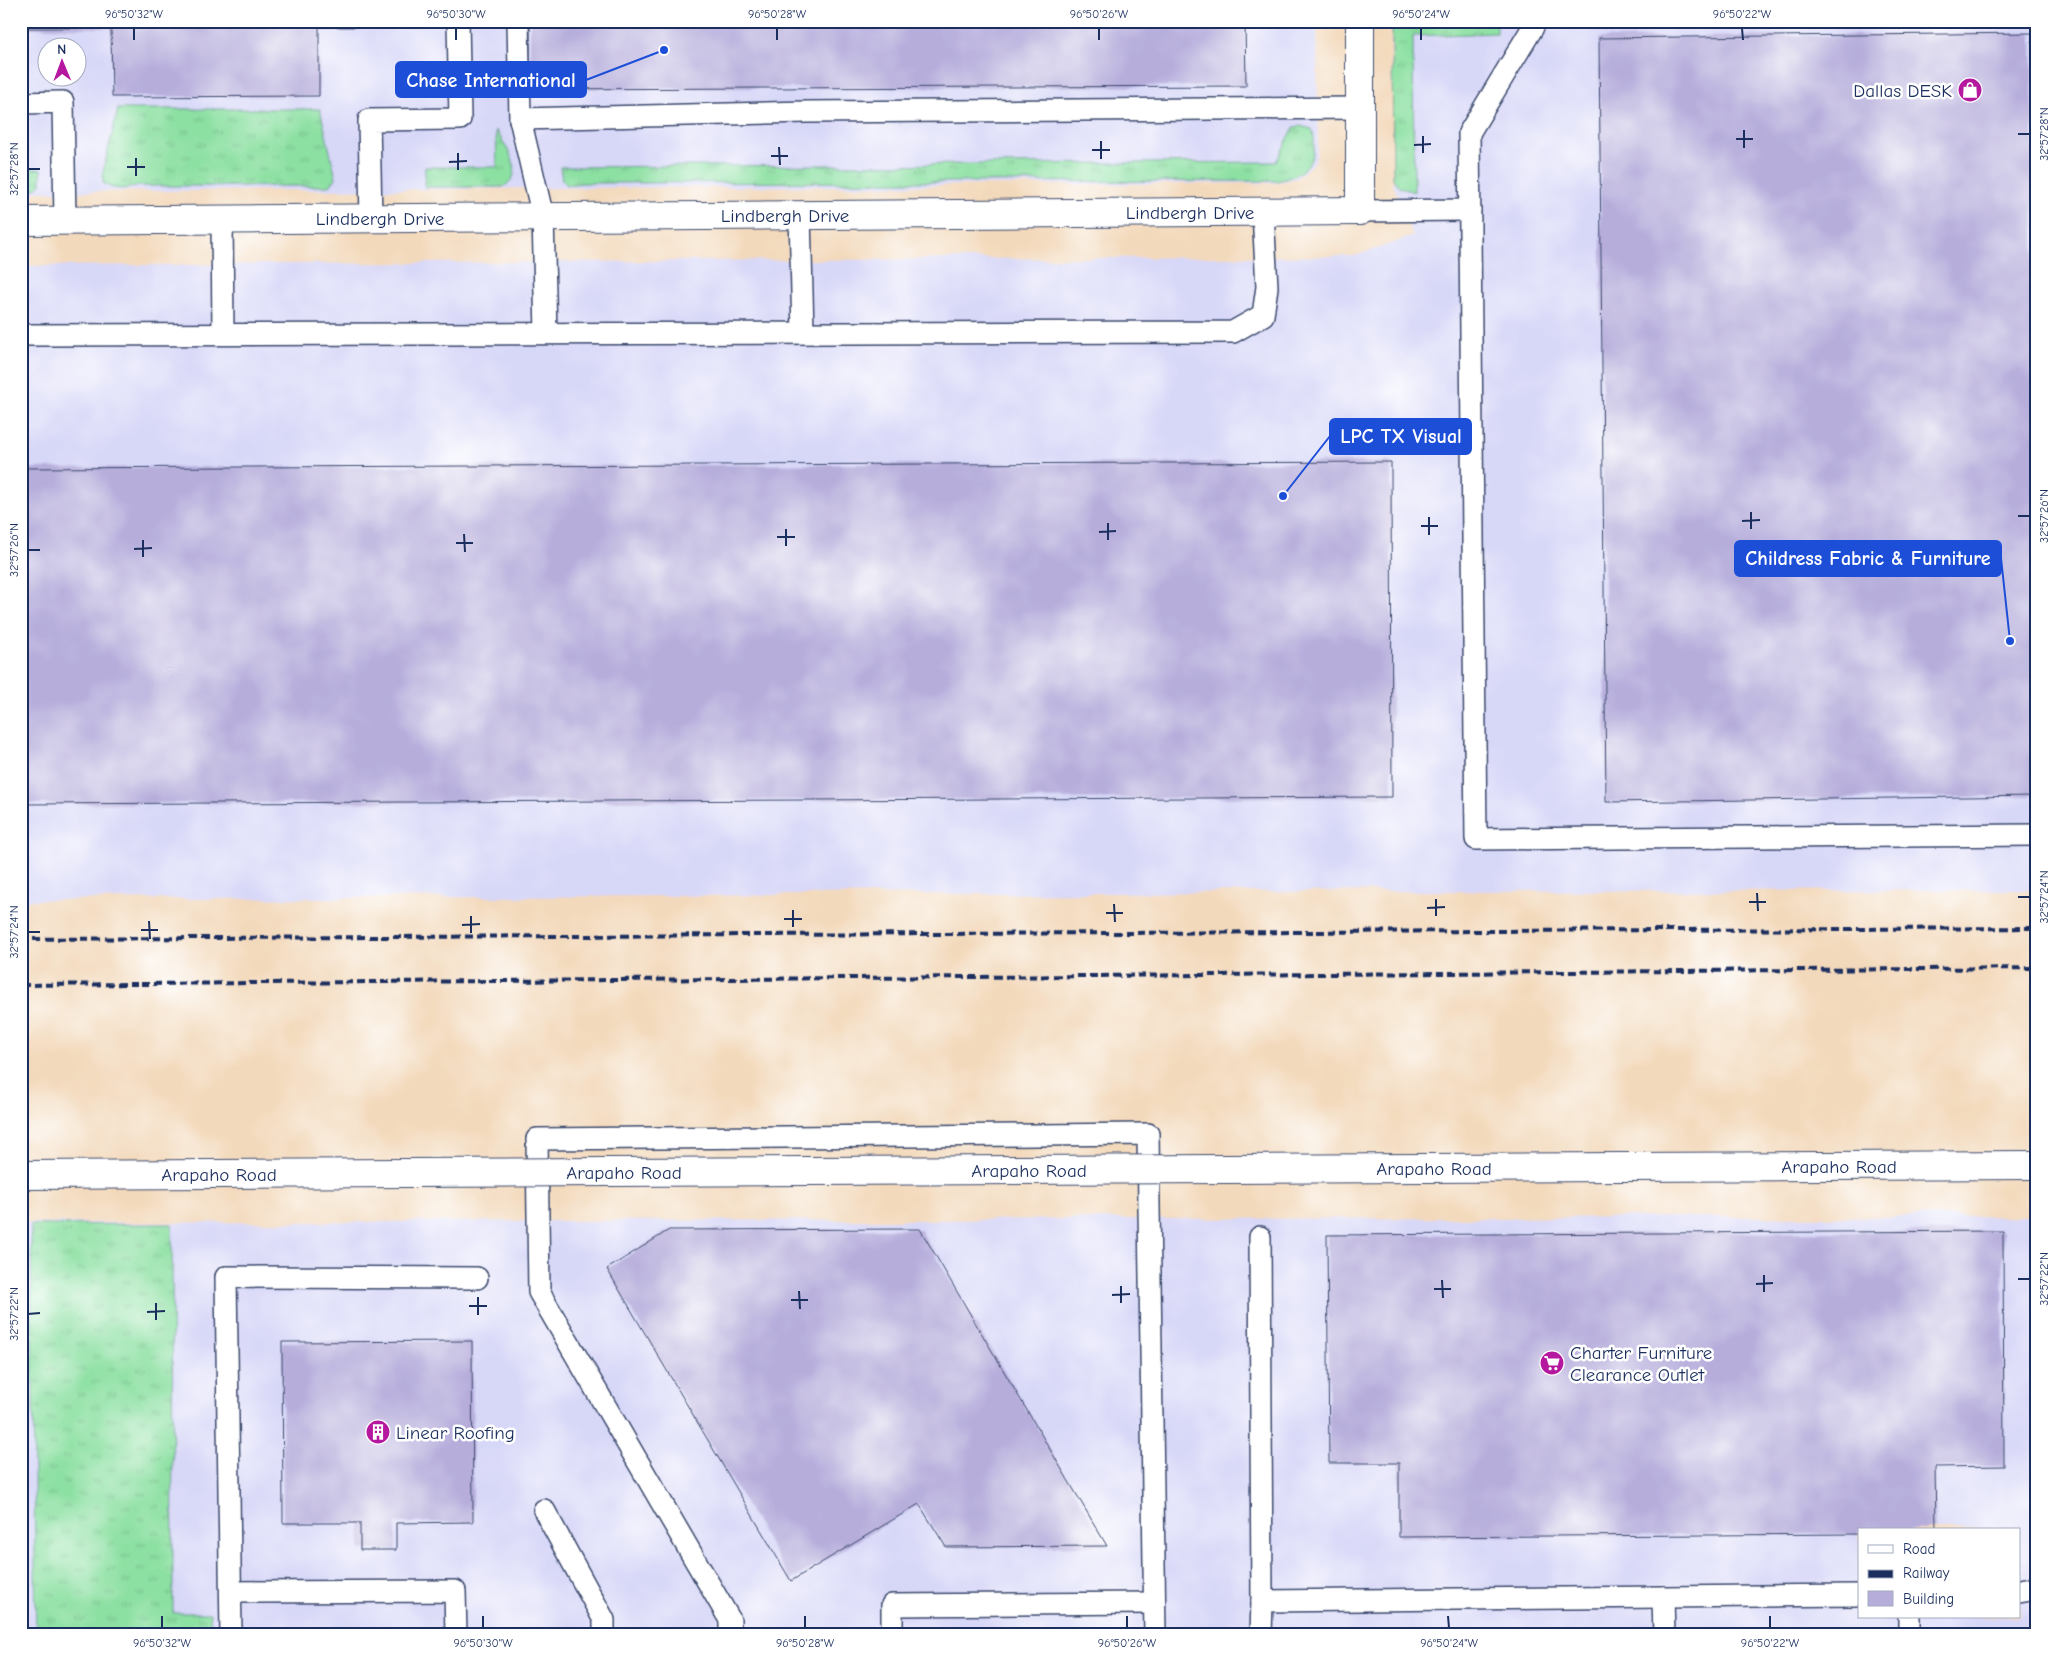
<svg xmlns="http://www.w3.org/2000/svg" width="2058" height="1656" viewBox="0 0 2058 1656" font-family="'Comic Neue',sans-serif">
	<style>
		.built { fill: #d7d7f8; fill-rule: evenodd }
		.grass { fill: url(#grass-tufts); stroke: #548880 }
		.building { fill: #b6addb }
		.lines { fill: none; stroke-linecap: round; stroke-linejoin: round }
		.lane-casing { stroke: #3b486c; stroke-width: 24 }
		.street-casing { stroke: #3b486c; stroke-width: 30 }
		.lane { stroke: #fff; stroke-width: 21 }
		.street { stroke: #fff; stroke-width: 28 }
		.rail { stroke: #1b2f5e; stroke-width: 4; stroke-dasharray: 8 4; stroke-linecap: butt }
		.secondary-bridge-casing { stroke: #3b486c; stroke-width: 30; stroke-linecap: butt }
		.secondary-bridge { stroke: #fff; stroke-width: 28 }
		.ticks { fill: none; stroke: #1b2f5e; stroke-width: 2 }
		.labels { text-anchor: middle; stroke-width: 5; stroke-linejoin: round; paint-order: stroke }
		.poi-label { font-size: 19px; fill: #1b2f5e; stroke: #fff; text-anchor: start }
		.street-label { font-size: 19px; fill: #1b2f5e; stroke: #fff }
		.leader { fill: none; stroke: #1d4ed8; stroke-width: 2 }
		.callout-dot { fill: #1d4ed8; stroke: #fff; stroke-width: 2 }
		.callout { fill: #1d4ed8; stroke: #1d4ed8; stroke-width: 2 }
		.callout-label { font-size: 20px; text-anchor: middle; font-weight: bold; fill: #fff }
		.neatline { fill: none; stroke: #1b2f5e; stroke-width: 2 }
		.ticks-label { font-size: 12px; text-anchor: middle; fill: #1b2f5e }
	</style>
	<defs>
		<pattern id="grass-tufts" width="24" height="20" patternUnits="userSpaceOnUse" patternTransform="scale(1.25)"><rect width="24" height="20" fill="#8ce0a2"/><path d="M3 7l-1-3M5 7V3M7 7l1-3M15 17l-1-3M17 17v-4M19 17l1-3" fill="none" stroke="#78c08e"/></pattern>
	</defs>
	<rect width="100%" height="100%" fill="#fff"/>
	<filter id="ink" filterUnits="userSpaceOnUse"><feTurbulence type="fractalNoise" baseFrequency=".02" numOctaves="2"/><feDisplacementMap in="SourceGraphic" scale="10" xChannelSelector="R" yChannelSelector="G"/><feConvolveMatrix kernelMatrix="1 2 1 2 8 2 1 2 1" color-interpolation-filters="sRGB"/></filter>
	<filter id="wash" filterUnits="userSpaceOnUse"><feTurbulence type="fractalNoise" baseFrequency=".0096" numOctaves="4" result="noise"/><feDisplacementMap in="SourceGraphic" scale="20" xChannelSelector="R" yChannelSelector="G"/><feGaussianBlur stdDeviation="1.12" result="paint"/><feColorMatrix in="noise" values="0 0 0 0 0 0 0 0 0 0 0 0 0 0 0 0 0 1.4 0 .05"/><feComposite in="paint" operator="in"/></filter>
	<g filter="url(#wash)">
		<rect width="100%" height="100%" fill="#f3d9bb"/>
		<g class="built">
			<path d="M21,21H1317L1318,146L1315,161L1297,178L1276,183L21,192ZM48,48H78V78H48Z"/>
			<polygon points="1391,21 2037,21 2037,890 1422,891 21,900 21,266 1355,256 1413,236 1393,184"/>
			<path d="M2037,1216V1635H21V1223ZM1859,1530H2019V1617H1859Z"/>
		</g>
		<g class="grass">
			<polygon points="1392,21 1497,21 1497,33 1413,36 1414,192 1399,187 1393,179"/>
			<path d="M118,109H320L336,178L330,186H136C125,190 112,190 103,183V172Z"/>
			<path d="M1300,126L1312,129C1314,134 1314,139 1314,145C1314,167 1297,177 1277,181L583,183L567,185L562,180L560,167L1276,162L1294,127Z"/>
			<path d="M496,130C506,148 528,173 503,187H425V167H497Z"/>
			<polygon points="21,169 41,169 41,184 36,189 21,189"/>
			<polygon points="172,1224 173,1613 210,1613 211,1635 36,1635 31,1225"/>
		</g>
		<g id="blocks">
			<g class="building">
				<polygon points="21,21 416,21 416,27 319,27 319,96 112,97 111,28 21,28"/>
				<polygon points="530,21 1245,21 1246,86 530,89"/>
				<polygon points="2032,33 2037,532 2037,796 1606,802 1599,38"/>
				<polygon points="1391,462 1392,797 21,804 21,468"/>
				<polygon points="920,1229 1107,1546 946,1547 919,1504 791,1581 607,1269 669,1230"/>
				<polygon points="2003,1231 2004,1466 1935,1467 1936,1530 1859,1530 1859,1534 1399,1537 1399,1463 1329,1463 1327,1235"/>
				<polygon points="472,1341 473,1522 396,1523 396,1550 360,1550 360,1523 283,1523 282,1342"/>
			</g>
		</g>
	</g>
	<g filter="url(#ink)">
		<use href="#blocks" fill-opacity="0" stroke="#3b486c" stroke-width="1"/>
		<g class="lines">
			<defs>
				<g id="lane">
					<polyline points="518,21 520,119 543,217 546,333"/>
					<polyline points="1533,21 1533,27 1469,133 1476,839 2037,835"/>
					<polyline points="21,103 63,102 65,220"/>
					<polyline points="520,119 806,112 1360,108"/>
					<polyline points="1360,211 1470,210"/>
					<polyline points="800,215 803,332"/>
					<polyline points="371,218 369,120 460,119 458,21"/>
					<polyline points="222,219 223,334"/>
					<polyline points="21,335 1233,332 1263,315 1267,287 1263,212"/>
					<polyline points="1260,1237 1262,1601 1859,1595"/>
					<polyline points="544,1510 604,1620 604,1635"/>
					<polyline points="2019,1591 2037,1588"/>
					<polyline points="231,1592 455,1591 456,1635"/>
					<polyline points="1663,1597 1664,1635"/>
					<polyline points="1909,1617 1909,1635"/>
					<polyline points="231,1635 226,1277 477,1278"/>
					<polyline points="730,1635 730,1620 539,1292 537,1139 1148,1134 1155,1635"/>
					<polyline points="892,1635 892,1605 1154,1603"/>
					<polyline points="1261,1635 1262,1601"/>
				</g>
				<polyline id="street" points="21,221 1360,211 1360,21"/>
			</defs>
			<use href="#lane" class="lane-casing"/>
			<use href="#street" class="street-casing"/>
			<use href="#lane" class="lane"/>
			<use href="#street" class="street"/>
			<g class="rail">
				<polyline points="21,939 2037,928"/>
				<polyline points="21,985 2037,968"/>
			</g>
			<defs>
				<polyline id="secondary-bridge" points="21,1175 2037,1165"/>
			</defs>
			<use href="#secondary-bridge" class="secondary-bridge-casing"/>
			<use href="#secondary-bridge" class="secondary-bridge"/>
		</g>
	</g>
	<path class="ticks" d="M134,28V40M456,28V40M777,28V40M1099,28V40M1421,28V40M1742,28L1743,40M1744,130V148M2018,134H2030M1423,136V153M1736,139H1753M1101,141V159M1414,145L1431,144M779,147L780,165M1092,150H1110M458,153V170M771,156H788M136,158V176M449,162L467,161M127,167H145M28,169H40M1751,512V529M2018,516H2030M1429,517V535M1742,521L1760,520M1108,523V540M1421,526H1438M786,529V546M1099,532L1116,531M464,534L465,552M777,537H795M143,540V557M456,543H473M134,549L152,548M28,550H40M1757,893L1758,911M2018,897H2030M1436,899V916M1749,902H1766M1114,904L1115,922M1427,908L1445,907M793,910V927M1106,913H1123M471,916V933M784,919H802M149,921L150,939M462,925L480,924M141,930H158M28,932H40M1764,1275V1292M2018,1279H2030M1442,1280L1443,1298M1756,1284L1773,1283M1121,1286V1303M1434,1289H1451M799,1291L800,1309M1112,1295L1130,1294M478,1297V1315M791,1300H808M156,1303V1320M469,1306H487M147,1312L165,1311M28,1314L40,1313M162,1616V1628M483,1616V1628M805,1616V1628M1127,1616V1628M1448,1616L1449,1628M1770,1616V1628"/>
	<defs>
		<symbol id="shop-disc" viewBox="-11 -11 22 22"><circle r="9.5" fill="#b5179e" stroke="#fff"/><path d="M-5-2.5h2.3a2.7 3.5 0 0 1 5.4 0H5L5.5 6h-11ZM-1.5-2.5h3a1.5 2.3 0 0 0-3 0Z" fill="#fff"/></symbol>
		<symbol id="supermarket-disc" viewBox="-11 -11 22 22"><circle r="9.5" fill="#b5179e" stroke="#fff"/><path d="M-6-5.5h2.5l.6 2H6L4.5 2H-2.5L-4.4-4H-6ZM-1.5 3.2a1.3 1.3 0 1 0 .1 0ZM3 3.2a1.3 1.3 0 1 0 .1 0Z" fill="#fff"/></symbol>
		<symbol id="building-disc" viewBox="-11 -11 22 22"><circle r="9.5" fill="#b5179e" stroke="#fff"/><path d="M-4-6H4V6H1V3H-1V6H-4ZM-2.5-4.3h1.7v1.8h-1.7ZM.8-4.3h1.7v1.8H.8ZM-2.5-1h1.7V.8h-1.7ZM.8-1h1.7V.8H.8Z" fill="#fff"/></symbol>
	</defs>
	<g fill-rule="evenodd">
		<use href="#shop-disc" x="1956" y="76" width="28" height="28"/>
		<use href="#supermarket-disc" x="1538" y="1349" width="28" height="28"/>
		<use href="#building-disc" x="364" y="1418" width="28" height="28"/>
	</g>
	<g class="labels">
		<g class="poi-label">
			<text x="1952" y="97" text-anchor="end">Dallas DESK</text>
			<text x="1570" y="1359">Charter Furniture<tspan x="1570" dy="22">Clearance Outlet</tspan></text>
			<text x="396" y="1439">Linear Roofing</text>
		</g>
		<g class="street-label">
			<text x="1190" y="219">Lindbergh Drive</text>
			<text x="785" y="222">Lindbergh Drive</text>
			<text x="380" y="225">Lindbergh Drive</text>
			<text x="1839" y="1173">Arapaho Road</text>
			<text x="1434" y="1175">Arapaho Road</text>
			<text x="1029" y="1177">Arapaho Road</text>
			<text x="624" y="1179">Arapaho Road</text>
			<text x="219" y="1181">Arapaho Road</text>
		</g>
	</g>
	<path class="leader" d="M664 50L586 80M1283 496L1330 436M2010 641L2001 558"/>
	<g class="callout-dot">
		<circle cx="664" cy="50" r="5"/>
		<circle cx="1283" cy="496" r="5"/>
		<circle cx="2010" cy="641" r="5"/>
	</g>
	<g class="callout">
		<rect x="396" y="62" width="190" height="35" rx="5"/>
		<rect x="1330" y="419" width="141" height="35" rx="5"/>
		<rect x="1735" y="541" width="266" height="35" rx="5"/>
	</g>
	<g class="callout-label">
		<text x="491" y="87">Chase International</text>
		<text x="1401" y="443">LPC TX Visual</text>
		<text x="1868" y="565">Childress Fabric &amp; Furniture</text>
	</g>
	<rect width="2058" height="1656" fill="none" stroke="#fff" stroke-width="55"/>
	<rect x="1858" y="1528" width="162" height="90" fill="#ffffff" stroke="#a4acbf"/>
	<rect x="1868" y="1545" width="25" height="8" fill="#ffffff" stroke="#a4acbf"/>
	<text x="1903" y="1554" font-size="15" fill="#1b2f5e">Road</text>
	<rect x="1868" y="1570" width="25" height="8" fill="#1b2f5e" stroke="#a4acbf"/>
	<text x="1903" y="1578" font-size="15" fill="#1b2f5e">Railway</text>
	<rect x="1868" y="1591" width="25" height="15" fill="#b6addb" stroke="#a4acbf"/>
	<text x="1903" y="1604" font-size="15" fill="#1b2f5e">Building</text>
	<g transform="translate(62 62) rotate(359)"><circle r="24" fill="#ffffff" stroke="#a4acbf"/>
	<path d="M0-4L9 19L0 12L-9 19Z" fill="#b5179e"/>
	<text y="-8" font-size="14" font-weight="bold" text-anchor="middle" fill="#1b2f5e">N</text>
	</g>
	<rect x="28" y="28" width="2002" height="1600" class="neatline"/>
	<g class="ticks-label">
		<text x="134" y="18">96°50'32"W</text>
		<text x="456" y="18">96°50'30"W</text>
		<text x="777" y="18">96°50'28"W</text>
		<text x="1099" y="18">96°50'26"W</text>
		<text x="1421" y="18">96°50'24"W</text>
		<text x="1742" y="18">96°50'22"W</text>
		<text transform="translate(2044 134) rotate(-90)" y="4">32°57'28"N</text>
		<text transform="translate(14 169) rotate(-90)" y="4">32°57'28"N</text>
		<text transform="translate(2044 516) rotate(-90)" y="4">32°57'26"N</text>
		<text transform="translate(14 550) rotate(-90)" y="4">32°57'26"N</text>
		<text transform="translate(2044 897) rotate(-90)" y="4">32°57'24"N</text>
		<text transform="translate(14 932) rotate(-90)" y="4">32°57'24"N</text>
		<text transform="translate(2044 1279) rotate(-90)" y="4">32°57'22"N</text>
		<text transform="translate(14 1314) rotate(-90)" y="4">32°57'22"N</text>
		<text x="162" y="1647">96°50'32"W</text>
		<text x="483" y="1647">96°50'30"W</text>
		<text x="805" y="1647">96°50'28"W</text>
		<text x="1127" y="1647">96°50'26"W</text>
		<text x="1449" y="1647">96°50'24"W</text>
		<text x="1770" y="1647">96°50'22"W</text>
	</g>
</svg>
